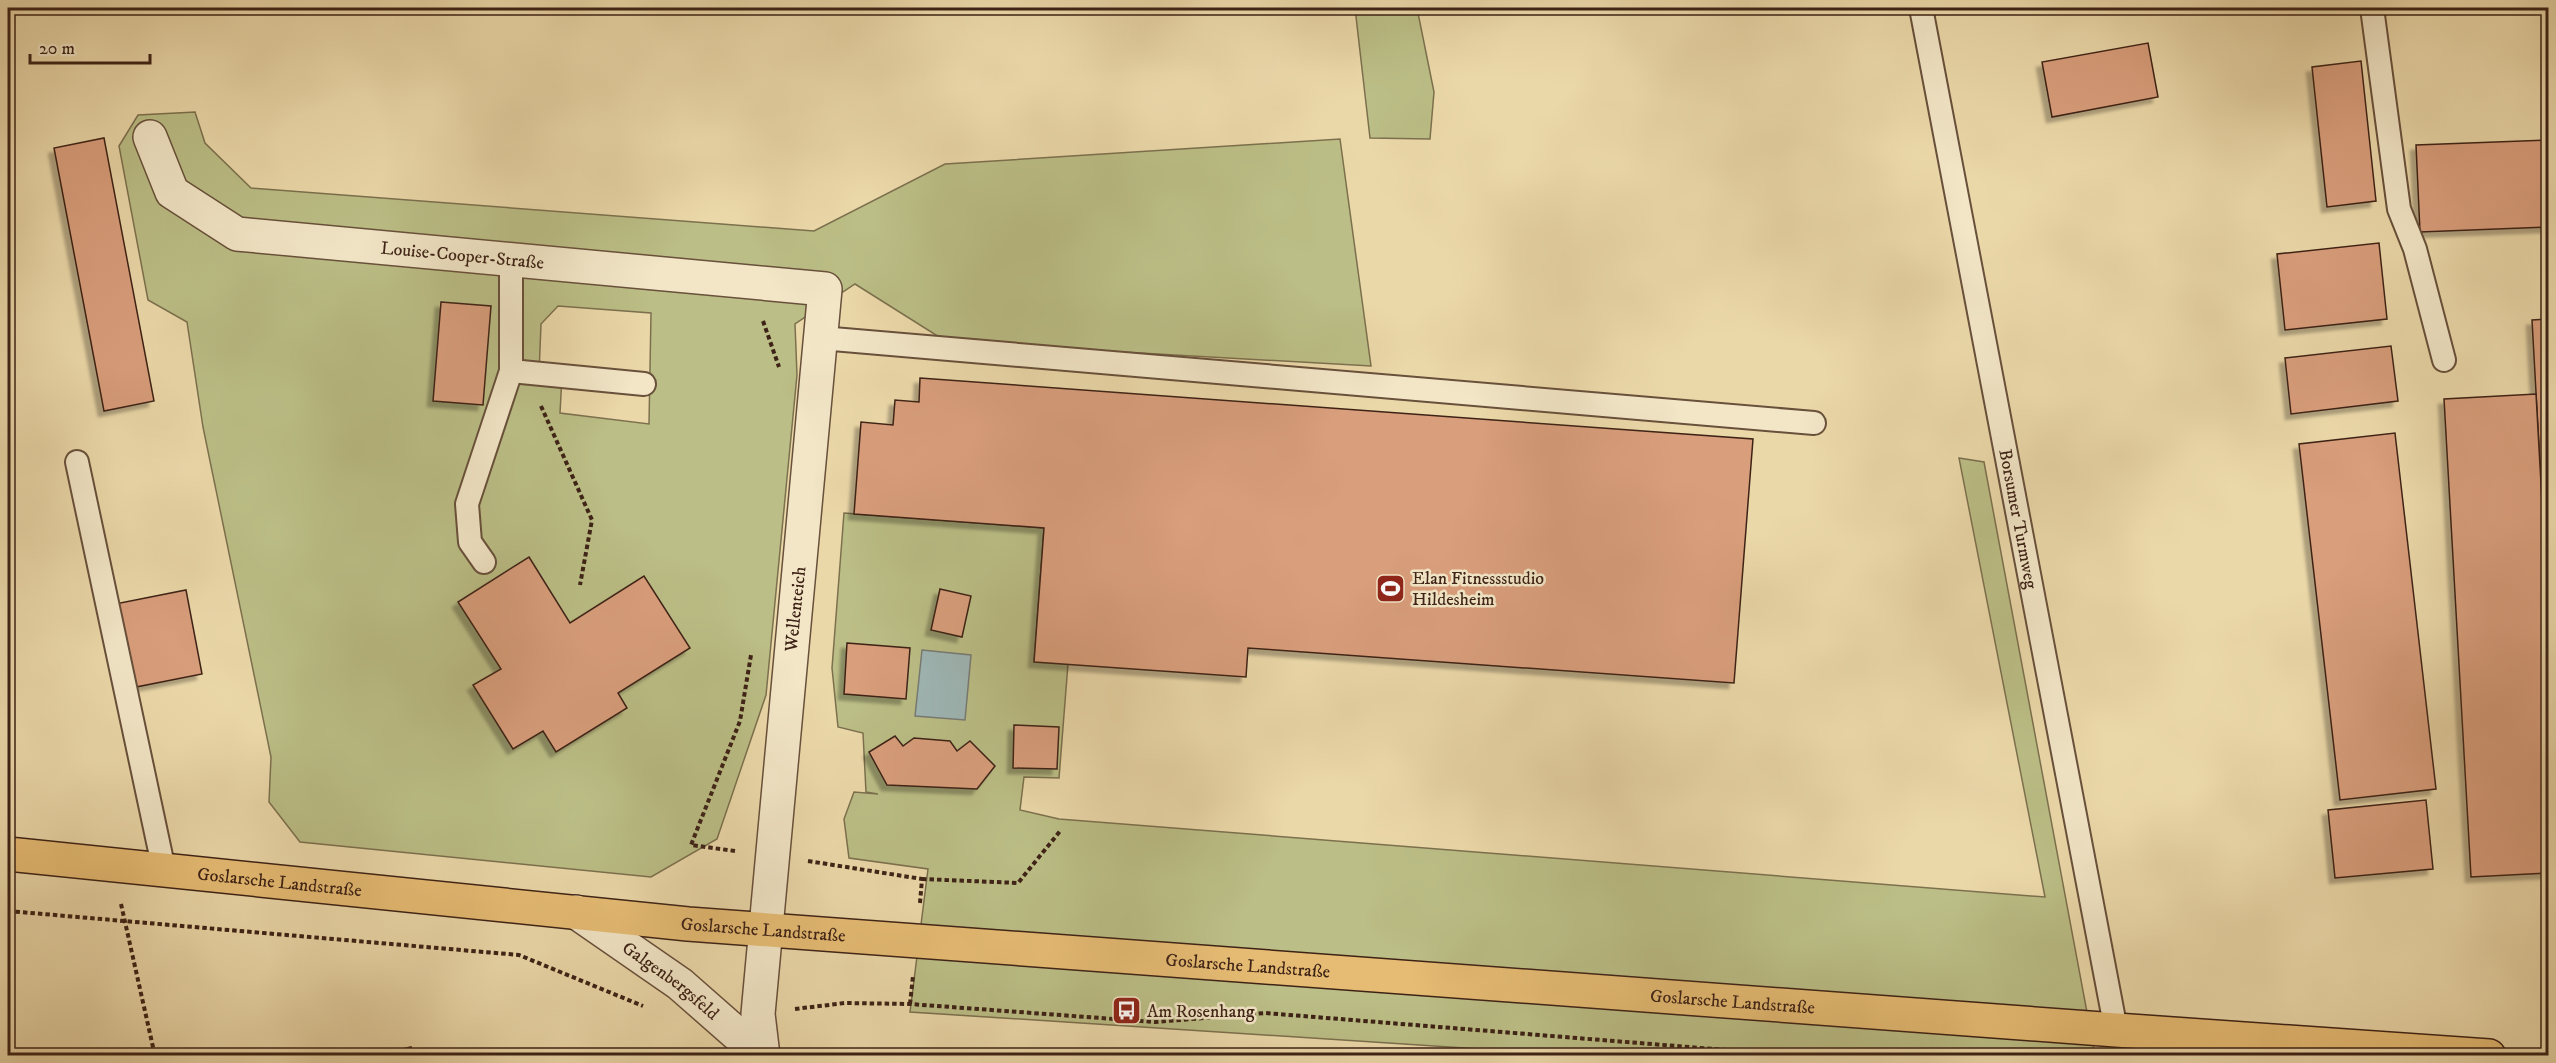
<svg xmlns="http://www.w3.org/2000/svg" width="2556" height="1063" viewBox="0 0 2556 1063" font-family="'IM FELL DW Pica',serif">
	<style>
		.green { fill: #bbbe86; stroke: #7c704e; stroke-width: 1.5; fill-rule: evenodd }
		.water { fill: #9eb6b5; stroke: #777b75; stroke-width: 1.5 }
		.building { fill: #d99e7b; stroke: #3d2216; stroke-width: 1.5; filter: url(#shadow) }
		.lines { fill: none; stroke-linecap: round; stroke-linejoin: round }
		.service-casing { stroke: #68503b; stroke-width: 26 }
		.minor-casing { stroke: #68503b; stroke-width: 36 }
		.primary-casing { stroke: #3d2216; stroke-width: 36 }
		.path { stroke: #3d2216; stroke-width: 4; stroke-dasharray: 4.5 3; stroke-linecap: butt }
		.service { stroke: #f2e6c7; stroke-width: 22 }
		.minor { stroke: #f2e6c7; stroke-width: 33 }
		.primary { stroke: #e6bc74; stroke-width: 33 }
		.labels { text-anchor: middle; stroke-width: 5; stroke-linejoin: round; paint-order: stroke }
		.street-label { font-size: 18px; fill: #3d2216; stroke: #f2e6c7 }
		.poi-label { font-size: 18px; fill: #3d2216; stroke: #f2e6c7; text-anchor: start }
	</style>
	<defs>
		<filter id="shadow"><feDropShadow dx="-5.5" dy="5.5" stdDeviation="1.5" flood-color="#0004"/></filter>
	</defs>
	<rect width="100%" height="100%" fill="#ebd8a9"/>
	<filter id="stains"><feTurbulence type="fractalNoise" baseFrequency=".00333" numOctaves="4"/><feColorMatrix values="0 0 0 0 .2 0 0 0 0 .09 0 0 0 0 .02 0 0 0 .5 -.17"/></filter>
	<radialGradient id="worn" r=".72"><stop offset=".6" stop-color="#630" stop-opacity="0"/><stop offset="1" stop-color="#630" stop-opacity=".3"/></radialGradient>
	<g class="green">
		<polygon points="1355,8 1417,8 1434,92 1430,139 1370,138"/>
		<path d="M195,112L205,143L251,188L814,231L945,164L1340,139L1371,366L947,342L855,284L795,324L797,375L766,695L717,839L651,877L300,842L269,802L271,757L203,427L187,322L148,300L119,146L138,115ZM558,306L651,313L649,424L560,413L562,376L539,373L541,324Z"/>
		<polygon points="1959,458 1984,462 2095,1055 1574,1055 910,1012 928,869 849,858 844,819 854,792 878,794 866,792 863,733 838,727 832,668 844,513 1044,528 1034,661 1068,664 1059,778 1024,777 1020,810 1059,819 2045,897"/>
	</g>
	<polygon class="water" points="922,650 971,655 965,720 915,716"/>
	<g class="building">
		<polygon points="2148,43 2158,97 2052,117 2042,62"/>
		<polygon points="2361,61 2376,201 2327,207 2312,67"/>
		<polygon points="104,138 154,401 104,411 54,148"/>
		<polygon points="2548,140 2548,227 2420,232 2416,145"/>
		<polygon points="2379,243 2387,319 2285,330 2277,254"/>
		<polygon points="441,302 491,306 483,405 433,401"/>
		<polygon points="2548,319 2548,609 2532,320"/>
		<polygon points="2391,346 2398,401 2291,414 2285,358"/>
		<polygon points="920,378 1753,439 1734,683 1248,648 1246,677 1034,662 1044,528 854,514 861,422 893,425 895,400 919,402"/>
		<polygon points="2536,394 2548,609 2548,873 2471,877 2444,399"/>
		<polygon points="2395,433 2436,789 2340,800 2299,444"/>
		<polygon points="529,557 570,623 644,576 690,648 618,693 627,708 556,752 543,731 513,749 473,685 501,669 458,602"/>
		<polygon points="940,589 971,596 962,637 931,630"/>
		<polygon points="186,590 202,674 131,688 115,604"/>
		<polygon points="847,643 910,648 906,699 844,694"/>
		<polygon points="1014,725 1059,727 1057,769 1013,768"/>
		<polygon points="895,736 903,746 914,738 950,741 957,751 970,741 995,766 977,789 887,785 869,752"/>
		<polygon points="2426,800 2433,869 2335,878 2328,810"/>
		<polygon points="411,1047 413,1056 371,1056"/>
	</g>
	<g class="lines">
		<defs>
			<g id="service">
				<path id="s1" d="M1921,8L2116,1030"/>
				<polyline points="2372,8 2399,209 2415,249 2444,360"/>
				<polyline points="821,338 1814,423"/>
				<polyline points="511,371 644,384"/>
				<polyline points="77,462 164,870"/>
				<polyline points="484,562 470,542 467,504 511,371 511,261"/>
			</g>
			<g id="minor">
				<path id="s2" d="M150,137L172,192L237,234L825,289L758,1014L763,1056"/>
				<path id="s3" d="M576,912L680,984L762,1056"/>
			</g>
			<g id="primary">
				<path id="s4" d="M8,854L688,924L2116,1030L2489,1056"/>
			</g>
		</defs>
		<use href="#service" class="service-casing"/>
		<use href="#minor" class="minor-casing"/>
		<use href="#primary" class="primary-casing"/>
		<g class="path">
			<polyline points="763,321 779,367"/>
			<polyline points="541,406 592,520 580,585"/>
			<polyline points="735,851 691,845 740,721 751,655"/>
			<polyline points="808,861 922,879 920,903"/>
			<polyline points="922,879 1018,883 1061,830"/>
			<polyline points="121,904 155,1056"/>
			<polyline points="8,911 519,955 643,1006"/>
			<polyline points="910,1004 913,976"/>
			<polyline points="795,1009 845,1003 910,1004 1155,1022 1265,1013 1801,1056"/>
		</g>
		<use href="#service" class="service"/>
		<use href="#minor" class="minor"/>
		<use href="#primary" class="primary"/>
	</g>
	<defs>
		<symbol id="stadium-square" viewBox="-11 -11 22 22"><rect x="-9" y="-9" width="18" height="18" rx="4" fill="#8f2418" stroke="#f2e6c7"/><path d="M0-5a6.5 5 0 1 0 0 10a6.5 5 0 1 0 0-10ZM-3.5-1.8h7v3.6h-7Z" fill="#fff"/></symbol>
		<symbol id="bus-square" viewBox="-11 -11 22 22"><rect x="-9" y="-9" width="18" height="18" rx="4" fill="#8f2418" stroke="#f2e6c7"/><path d="M-5-6H5V4H4V6H2V4H-2V6H-4V4H-5ZM-3.5-4V0h7V-4ZM-3.5 1.2v1.5H-2V1.2ZM2 1.2v1.5H3.5V1.2Z" fill="#fff"/></symbol>
	</defs>
	<g fill-rule="evenodd">
		<use href="#stadium-square" x="1374" y="572" width="33" height="33"/>
		<use href="#bus-square" x="1110" y="994" width="33" height="33"/>
	</g>
	<g class="labels">
		<g class="street-label">
			<text dy="6" stroke="none"><textPath href="#s2" startOffset="363">Louise-Cooper-Straße</textPath></text>
			<text dy="6" stroke="none"><textPath href="#s1" startOffset="520">Borsumer Turmweg</textPath></text>
			<text transform="translate(795 609) rotate(-84)" y="6">Wellenteich</text>
			<text dy="6" stroke="none"><textPath href="#s4" startOffset="273">Goslarsche Landstraße</textPath></text>
			<text dy="6" stroke="none"><textPath href="#s4" startOffset="759">Goslarsche Landstraße</textPath></text>
			<text dy="6" stroke="none"><textPath href="#s4" startOffset="1245">Goslarsche Landstraße</textPath></text>
			<text dy="6" stroke="none"><textPath href="#s3" startOffset="117">Galgenbergsfeld</textPath></text>
			<text dy="6" stroke="none"><textPath href="#s4" startOffset="1731">Goslarsche Landstraße</textPath></text>
		</g>
		<g class="poi-label">
			<text x="1412" y="584">Elan Fitnessstudio<tspan x="1412" dy="21">Hildesheim</tspan></text>
			<text x="1147" y="1017">Am Rosenhang</text>
		</g>
	</g>
	<rect width="2556" height="1063" fill="none" stroke="#ebd8a9" stroke-width="30"/>
	<rect x="9" y="9" width="2538" height="1045" fill="none" stroke="#3d2216" stroke-width="3"/>
	<rect x="15" y="15" width="2526" height="1033" fill="none" stroke="#3d2216" stroke-width="1.5"/>
	<path d="M30 54v9h120v-9" fill="none" stroke="#3d2216" stroke-width="3"/>
	<text x="39" y="54" font-size="18" fill="#3d2216" stroke="#f2e6c7" stroke-width="4.5" paint-order="stroke">20 m</text>
	<rect width="100%" height="100%" filter="url(#stains)"/>
	<rect width="100%" height="100%" fill="url(#worn)"/>
</svg>
